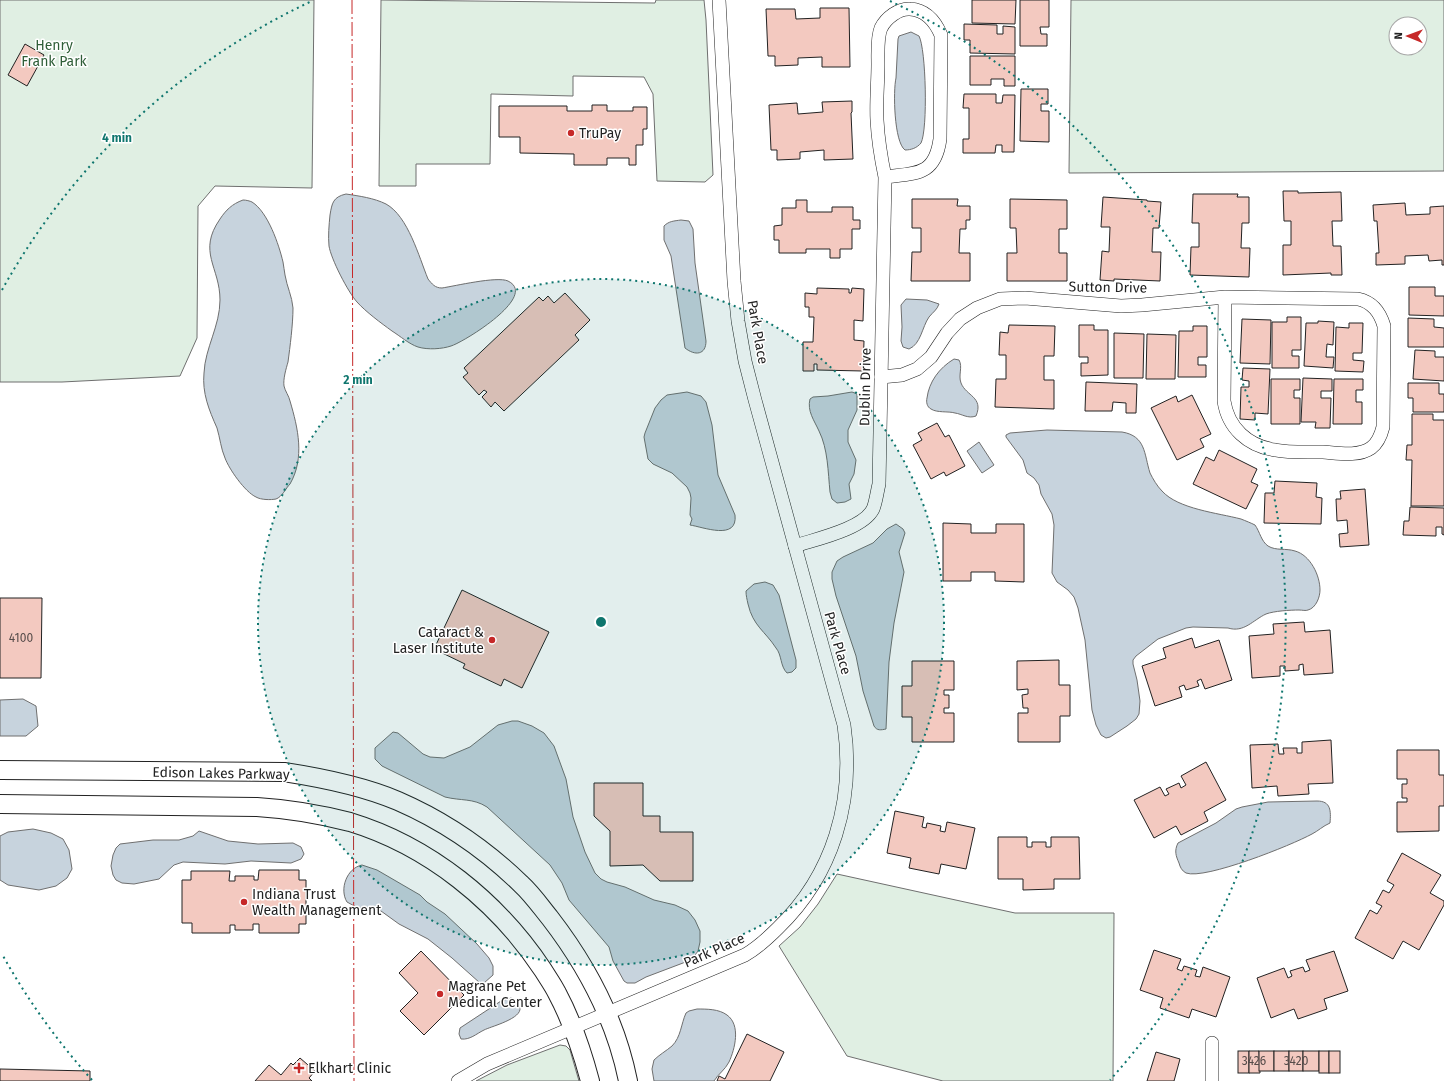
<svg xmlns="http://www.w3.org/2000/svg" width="1444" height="1081" viewBox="0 0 1444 1081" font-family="'Fira Sans',sans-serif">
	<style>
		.green { fill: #e0efe3; stroke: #6f6f6f; fill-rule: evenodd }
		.water { fill: #c7d3dd; stroke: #6f6f6f }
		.building { fill: #f3c9c0; stroke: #222 }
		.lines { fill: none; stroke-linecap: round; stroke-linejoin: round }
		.street-casing { stroke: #222; stroke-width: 14 }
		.secondary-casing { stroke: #222; stroke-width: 20 }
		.street { stroke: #fff; stroke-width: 13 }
		.secondary { stroke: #fff; stroke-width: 18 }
		.power { stroke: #c62828; stroke-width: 1; stroke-dasharray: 14 3 2 3; stroke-linecap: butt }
		.ring { fill: none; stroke: #0f766e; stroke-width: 2; stroke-dasharray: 2 4 }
		.poi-dot { fill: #c62828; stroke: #fff; stroke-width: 1.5 }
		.labels { text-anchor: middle; stroke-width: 3; stroke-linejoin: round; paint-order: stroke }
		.number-label { font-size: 12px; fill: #564c4a }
		.park-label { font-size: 14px; fill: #2f5e38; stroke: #fff }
		.poi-label { font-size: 14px; fill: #222; stroke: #fff; text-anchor: start }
		.street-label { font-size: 14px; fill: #222; stroke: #fff }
		.centre { fill: #0f766e; stroke: #fff; stroke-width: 2 }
		.ring-label { font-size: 12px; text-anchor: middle; font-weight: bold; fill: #0f766e; stroke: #fff; stroke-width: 3; stroke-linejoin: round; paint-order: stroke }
	</style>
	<rect width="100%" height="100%" fill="#fff"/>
	<g class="green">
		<polygon points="0,0 314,0 312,188 215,186 198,206 197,338 180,376 62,382 0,382"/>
		<polygon points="381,0 655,3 656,0 704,0 706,20 713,175 705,182 657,181 653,94 644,77 573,76 573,96 491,94 490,164 416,164 416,186 379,186"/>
		<path d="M1071,0H1444V171L1069,173ZM1396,24H1420V48H1396Z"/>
		<polygon points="837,874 1015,913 1114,913 1113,1081 943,1081 847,1056 779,946 800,927 818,904"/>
		<polygon points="560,1045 566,1046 570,1050 579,1081 476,1081 507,1065"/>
	</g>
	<g class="water">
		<path d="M911,32L919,36C926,49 928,129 921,143C917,148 911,150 905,150C894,142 893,91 896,78L898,39L899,36Z"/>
		<path d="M346,194C359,196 374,198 386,204C408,216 419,257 428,279C432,284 435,288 442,288C455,286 497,276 508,281C539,296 464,342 451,346C442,349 428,350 418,347C409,344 400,336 392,331C381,323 366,312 357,302C348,292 331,259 329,246C328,236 329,225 330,215C332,203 333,197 346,194Z"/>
		<path d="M243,200C246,200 250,201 252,202C268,212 279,245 283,262C284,266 284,271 285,275C287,287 292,296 293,308C293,324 290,347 288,362C286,369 283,379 284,386C285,391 289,396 290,401C298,428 305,458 290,484C286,488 282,497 276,499C271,500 261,500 256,497C245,492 229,469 225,458C221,449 220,438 217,428C209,410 202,393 204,373C205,348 220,326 220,300C220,267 197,252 220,219C226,210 232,204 243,200Z"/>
		<path d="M681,220L689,221L693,229L695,263L706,341C706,355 695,356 685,348L671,256L664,240V226C669,221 674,221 681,220Z"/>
		<path d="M906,299L927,300L939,304C937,310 933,312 929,317C922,327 921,344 909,349L903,347L901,341L902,327L901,305Z"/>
		<path d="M954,359L959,360C963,367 958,375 961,383C966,396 984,397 976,416C968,419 962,414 955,413C948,411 937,413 931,409C927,407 926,402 927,398C929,382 939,368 954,359Z"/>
		<path d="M687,392L701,396L706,402L712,425L718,475L735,515C738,541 703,527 690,525L692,519L690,515L691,498L690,493L687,487L672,473L653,464L648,459L644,437L645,433L655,408L661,400L667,395Z"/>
		<path d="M852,392L857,394V410L848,430V442L856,460L854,474L849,484L851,499L845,502L837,503L832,499L830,492C828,472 828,449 819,431C814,420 807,411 810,399L813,397L828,396Z"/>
		<path d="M1047,430L1122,432C1146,436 1144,454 1150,473C1153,479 1157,486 1162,491C1178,509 1218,513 1241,519C1246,521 1251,523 1255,525C1260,532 1261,541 1268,546C1276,551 1286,548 1295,551C1310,555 1320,575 1320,590C1320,597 1316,608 1308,610C1306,611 1302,610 1299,610C1290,610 1274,611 1266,614C1253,620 1244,633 1228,628L1193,627L1186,628L1158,639L1136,656L1133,660V664L1137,680L1140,701L1139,714L1136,719L1127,726L1110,737L1106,738L1101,735L1096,725L1092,710L1085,640L1078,608L1074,597L1068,590L1057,582L1052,573L1054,525L1052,514L1041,494L1039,485L1034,478L1027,473L1023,460L1006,437V435L1010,433Z"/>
		<polygon points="979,442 994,465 982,473 967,451"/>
		<path d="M896,524L903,529L905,533L899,552L904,572L894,623L889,662L886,729C881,730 877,731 874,726L863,691L856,656L836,596L832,579V572L837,561L843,557L873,543L887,529Z"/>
		<path d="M765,582L773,585L779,595L796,660V668L792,672L787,673C780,666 782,655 776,648C765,631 753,626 748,604C747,599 746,596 746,591L754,584Z"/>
		<polygon points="23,699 36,706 38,726 26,736 0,736 0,700"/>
		<path d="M512,721H518L532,726L544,733L554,746L566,779L573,817L585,852L595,873L601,879L607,882L625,887L654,900L675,905L688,911L695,920L700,931V942L698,951L693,958L683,963L646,977L635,983H627L624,981L613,961L609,947L569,900L562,883L550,865L487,807C473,798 461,801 445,797L382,766L375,759V748L393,732L398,733L423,754L430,757L444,758L470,747L498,725Z"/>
		<path d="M1317,801C1331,801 1331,811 1330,823C1323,826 1318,831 1312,834C1292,845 1205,880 1186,873C1182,871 1180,867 1179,863C1176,856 1174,851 1178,843L1216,823L1236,809L1242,807L1268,802Z"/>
		<polygon points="33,829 51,833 63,839 69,850 72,869 67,878 56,886 39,890 8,885 0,880 0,836 8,832"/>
		<polygon points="199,831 228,841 258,844 293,843 301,847 304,854 301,859 291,863 251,861 225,864 183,862 174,865 159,879 134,884 122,883 116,880 113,875 111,866 113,855 116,848 120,844 153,840 179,840 193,836"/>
		<path d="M362,865L377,870L420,895L427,902L445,914L477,944L489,958L493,966V975L484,983H480L452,958L428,939L399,924L381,911L376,909L358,908L347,902C339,889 347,868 362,865Z"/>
		<path d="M511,998C514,999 516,1001 518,1004C529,1017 492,1026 484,1030C476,1034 470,1040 461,1039L459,1034L460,1028L501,1001Z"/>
		<path d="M697,1009C707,1009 719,1009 727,1015C741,1025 735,1049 729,1062C725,1070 718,1074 714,1081H654L652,1069L654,1060C659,1055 666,1051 672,1046C681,1037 681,1024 686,1013L689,1011Z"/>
	</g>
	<g class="building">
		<polygon points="972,0 1016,0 1015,24 972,23"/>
		<polygon points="1020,0 1049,0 1049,27 1040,27 1041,34 1047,34 1047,46 1020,46"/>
		<polygon points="820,8 849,8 850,67 822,67 822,57 798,58 798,65 775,66 775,56 768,56 766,9 795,9 796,19 820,18"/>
		<polygon points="964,24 997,25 997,34 1003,34 1003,26 1015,27 1015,54 970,53 970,40 964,40"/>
		<polygon points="25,44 44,55 27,86 8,75"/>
		<polygon points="970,56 1015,56 1015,86 1004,86 1004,79 991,79 991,85 970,85"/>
		<polygon points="1021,89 1048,89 1048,104 1041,104 1041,111 1049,111 1049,142 1020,141"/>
		<polygon points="964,94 996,94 996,103 1002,103 1003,95 1015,95 1014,152 1002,152 1002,145 996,145 995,153 963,153 963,139 969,139 969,108 963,108"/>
		<polygon points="852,101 852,112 851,113 853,159 824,160 824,150 800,152 800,159 777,160 777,150 771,150 769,105 797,103 798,114 823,112 822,102"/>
		<polygon points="592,105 607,105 607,111 633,111 633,107 647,107 647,129 643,129 643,145 636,145 636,165 629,165 629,158 607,158 607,165 574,165 574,154 520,153 520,137 499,137 499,106 567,106 567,111 592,111"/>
		<polygon points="1283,191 1298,191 1298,193 1341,192 1342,221 1332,221 1333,246 1341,246 1342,275 1331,275 1331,273 1283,275 1283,245 1291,245 1291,221 1284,221"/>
		<polygon points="1193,194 1238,194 1237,197 1249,197 1249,223 1242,223 1241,248 1250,248 1249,277 1190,275 1191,247 1199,247 1199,223 1192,223"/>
		<polygon points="1103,197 1147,200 1147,201 1161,202 1159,228 1153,228 1152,252 1161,252 1160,281 1114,279 1114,281 1100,280 1102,251 1109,252 1110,227 1101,227"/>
		<polygon points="912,199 958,199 957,206 970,206 970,220 966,220 966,229 960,229 959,253 970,253 970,281 911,281 912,252 921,252 921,228 912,228"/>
		<polygon points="1010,199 1067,200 1067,229 1059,229 1059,253 1067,253 1067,281 1007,281 1007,253 1017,253 1016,228 1010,228"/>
		<polygon points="796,200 807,200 807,212 832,212 832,207 853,207 853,220 860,220 860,229 852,229 852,249 840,249 840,258 830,258 830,249 806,249 806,253 779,253 779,240 774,240 774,226 782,225 782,208 796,208"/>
		<polygon points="1405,203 1406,215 1430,214 1430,207 1444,206 1444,265 1442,265 1442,260 1429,261 1428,255 1405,256 1405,264 1376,265 1376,253 1379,253 1377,221 1374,221 1373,205"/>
		<polygon points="1409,287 1435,287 1435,296 1444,296 1444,316 1409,315"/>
		<polygon points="817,288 849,289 849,293 851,293 852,288 864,289 863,321 854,320 854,340 864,341 863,371 817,370 817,364 814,364 814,371 803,371 803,342 813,342 814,317 809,317 809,307 805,307 805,293 817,294"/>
		<polygon points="565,293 590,320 575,335 579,340 504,411 495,402 491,407 482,397 487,392 484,390 479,395 463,377 468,373 464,368 539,297 543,301 548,296 554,303"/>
		<polygon points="1287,317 1301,317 1301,350 1292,350 1292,356 1299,356 1299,368 1272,368 1272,322 1287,322"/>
		<polygon points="1408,318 1434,319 1434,327 1444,328 1444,347 1408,347"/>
		<polygon points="1242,319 1271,320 1270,364 1240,363"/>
		<polygon points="1318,321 1334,322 1333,345 1327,344 1326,357 1334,357 1333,368 1304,366 1306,323 1318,323"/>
		<polygon points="1349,323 1363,323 1362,353 1353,353 1353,360 1364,361 1363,372 1335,371 1336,327 1349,328"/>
		<polygon points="1009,325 1055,326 1054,356 1044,356 1044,380 1054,380 1054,409 995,407 996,379 1006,379 1006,355 999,355 1000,332 1008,333"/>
		<polygon points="1079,325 1094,325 1094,330 1108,330 1108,375 1081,376 1081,363 1088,363 1088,357 1079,357"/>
		<polygon points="1193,326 1207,326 1207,357 1198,357 1198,365 1206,365 1206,377 1178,377 1179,331 1193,331"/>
		<polygon points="1114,333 1144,334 1143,378 1114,378"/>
		<polygon points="1147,334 1176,335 1175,379 1146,379"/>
		<polygon points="1415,350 1435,351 1435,357 1444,357 1444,381 1413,379"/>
		<polygon points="1243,368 1270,369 1268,414 1255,413 1255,420 1240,419 1241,387 1249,387 1249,381 1242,380"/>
		<polygon points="1303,378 1332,379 1332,391 1321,391 1321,398 1331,398 1330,428 1315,428 1316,422 1301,422"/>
		<polygon points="1271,379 1300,379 1300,390 1294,390 1294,398 1300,398 1300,424 1271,424"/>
		<polygon points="1334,379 1363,379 1363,390 1356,390 1356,402 1362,402 1362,424 1333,424"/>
		<polygon points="1086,382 1137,384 1136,413 1126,413 1126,403 1113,402 1112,411 1085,411"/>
		<polygon points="1408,383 1439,383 1439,394 1444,394 1444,412 1413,412 1413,398 1408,398"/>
		<polygon points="1192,395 1211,434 1200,439 1204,447 1177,460 1151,408 1176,396 1178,402"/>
		<polygon points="1412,414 1433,414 1433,420 1444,420 1444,506 1411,506 1412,460 1406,460 1407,445 1412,445"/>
		<polygon points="937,423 945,437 949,435 965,466 946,476 944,472 931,479 913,445 922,440 918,433"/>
		<polygon points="1219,450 1257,469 1251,482 1258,485 1246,509 1193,484 1206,457 1214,461"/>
		<polygon points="1275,481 1317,483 1316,497 1322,498 1321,524 1264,523 1265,493 1274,493"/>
		<polygon points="1365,489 1369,545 1340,547 1339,534 1348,533 1347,520 1337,521 1336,499 1341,499 1340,491"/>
		<polygon points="1410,507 1444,508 1444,535 1442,534 1442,527 1436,527 1436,536 1403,535 1404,521 1409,521"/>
		<polygon points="943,523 971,524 971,533 996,533 996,524 1024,524 1024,582 995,581 995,572 971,572 971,581 943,581"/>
		<polygon points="462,590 549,632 522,688 504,679 501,686 463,668 465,664 434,649"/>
		<polygon points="0,598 42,598 41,678 0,678"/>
		<polygon points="1304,622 1305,632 1330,630 1333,673 1304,675 1303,664 1299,665 1299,670 1285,671 1285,666 1280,666 1280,676 1252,678 1249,636 1274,634 1273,624"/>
		<polygon points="1192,638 1195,648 1219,640 1232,680 1205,689 1201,679 1197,681 1199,686 1186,690 1184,685 1179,687 1182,697 1155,706 1142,666 1166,658 1163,648"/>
		<polygon points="1059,660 1059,685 1070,685 1070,716 1060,716 1060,742 1018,742 1018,713 1028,713 1028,708 1023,708 1022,695 1028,694 1028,689 1017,690 1017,661"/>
		<polygon points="912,661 954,661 954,690 944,690 944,695 949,695 949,708 944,708 944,713 954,713 954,742 912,742 912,717 902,717 902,686 912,686"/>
		<polygon points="1331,740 1333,783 1308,784 1309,794 1278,796 1277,786 1252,788 1250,745 1278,744 1279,754 1284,754 1283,748 1297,748 1297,753 1302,753 1302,742"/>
		<polygon points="1397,750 1439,750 1439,775 1444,775 1444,806 1439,806 1439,831 1397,832 1397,802 1407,802 1407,798 1402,798 1402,784 1407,784 1407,779 1397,779"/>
		<polygon points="1206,762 1226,800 1204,812 1208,821 1181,835 1176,826 1154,838 1134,800 1160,787 1165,796 1169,794 1166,789 1179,783 1181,788 1186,785 1181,776"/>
		<polygon points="594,783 643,783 643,816 660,816 660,832 693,832 693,881 660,881 643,865 610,866 610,831 594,816"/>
		<polygon points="895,811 924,817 922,827 926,828 927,823 941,826 940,831 945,832 947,822 975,828 966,869 941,864 939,874 909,868 911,858 887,853"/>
		<polygon points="998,837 1027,837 1027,847 1032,847 1032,842 1046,842 1046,847 1051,847 1051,837 1079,837 1080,879 1054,879 1054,889 1023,890 1023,879 998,879"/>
		<polygon points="1402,853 1441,875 1430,893 1444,901 1444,905 1419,950 1403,941 1393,959 1355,938 1370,910 1377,914 1382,906 1376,903 1383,890 1389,893 1394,885 1387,881"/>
		<polygon points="259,870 299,870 299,880 306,880 306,924 299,924 299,933 259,933 259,924 253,924 253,930 235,930 235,925 230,925 230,933 192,933 192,923 182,923 182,880 191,880 191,871 230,871 229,881 235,881 235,876 254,876 254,880 258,880"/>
		<polygon points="1154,950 1181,959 1177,969 1182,971 1184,966 1197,970 1195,976 1200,977 1203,967 1230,977 1216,1017 1192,1009 1189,1018 1160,1008 1163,998 1140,990"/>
		<polygon points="421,951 464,995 424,1035 400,1011 418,993 399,973"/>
		<polygon points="1334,951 1348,991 1324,999 1327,1009 1298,1019 1294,1009 1271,1018 1257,978 1284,968 1288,978 1292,976 1290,971 1303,967 1305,972 1310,970 1306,960"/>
		<polygon points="747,1034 784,1052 770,1081 717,1081 719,1076 725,1079"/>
		<rect x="1238" y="1051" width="11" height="22"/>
		<polygon points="1249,1051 1259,1051 1260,1073 1249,1073"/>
		<rect x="1259" y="1051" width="15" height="20"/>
		<rect x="1274" y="1051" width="15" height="20"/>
		<rect x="1289" y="1051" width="14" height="20"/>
		<rect x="1303" y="1051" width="16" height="20"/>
		<rect x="1319" y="1051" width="10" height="22"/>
		<rect x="1329" y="1051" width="11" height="22"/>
		<polygon points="1156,1052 1180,1059 1174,1081 1147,1081"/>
		<polygon points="300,1058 315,1071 309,1078 312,1081 255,1081 269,1065 281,1075 291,1063 293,1065"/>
		<polygon points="0,1069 90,1071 90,1081 0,1081"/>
	</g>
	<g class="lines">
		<defs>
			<g id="street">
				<path d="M881,377L902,375L917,369L931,357L947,333L960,319L977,308L1000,299L1025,298L1121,306L1142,305L1225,297L1358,299C1372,302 1380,312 1384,326L1383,427C1381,435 1378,443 1371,448C1358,457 1338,453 1323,452C1307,452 1290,453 1275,450C1248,446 1228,428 1224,401L1225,297"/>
				<path d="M795,546C816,539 863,529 873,509C876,502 877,492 879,484L885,177C881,158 878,139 877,120C876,101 878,83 878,64C878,54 877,37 881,28C886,18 899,8 910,9C926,10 935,21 941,35L940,139C935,176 916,173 885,177"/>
				<polyline points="1212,1043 1212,1081"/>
				<path d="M458,1081L487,1064L745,955C757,948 767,939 778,928C833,875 855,801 844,725L755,400L745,361L738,321L734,281L719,0"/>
			</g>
			<g id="secondary">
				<path d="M0,770L284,772C323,778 363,786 398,801C444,821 485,849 521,884C532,894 541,907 550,918C587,966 616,1021 628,1081"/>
				<path d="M0,804L257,807C289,809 319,814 350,822C429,846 498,902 543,970C548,978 553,985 557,993C572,1021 582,1051 590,1081"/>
			</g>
		</defs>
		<use href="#street" class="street-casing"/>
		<use href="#secondary" class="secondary-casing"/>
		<use href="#street" class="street"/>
		<use href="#secondary" class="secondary"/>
		<polyline class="power" points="352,0 354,1081"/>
	</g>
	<circle cx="601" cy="622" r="343" fill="#0f766e" fill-opacity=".12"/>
	<g class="ring">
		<circle cx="601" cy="622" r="343"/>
		<path d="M92 1080A685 685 0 0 1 2 954M2 290A685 685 0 0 1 312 1M890 1A685 685 0 0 1 1110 1080"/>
	</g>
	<g class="poi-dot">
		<circle cx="571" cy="133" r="4"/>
		<circle cx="492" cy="640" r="4"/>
		<circle cx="244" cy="902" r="4"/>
		<circle cx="440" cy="994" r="4"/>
		<path d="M297 1062h4v4h4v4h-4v4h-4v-4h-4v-4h4z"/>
	</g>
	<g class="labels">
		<g class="number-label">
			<text x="21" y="642">4100</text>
			<text x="1254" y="1065">3426</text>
			<text x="1296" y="1065">3420</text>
		</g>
		<g class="park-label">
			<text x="54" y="50">Henry<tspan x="54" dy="16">Frank Park</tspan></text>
		</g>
		<g class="poi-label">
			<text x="579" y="138">TruPay</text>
			<text x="484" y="637" text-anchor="end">Cataract &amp;<tspan x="484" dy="16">Laser Institute</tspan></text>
			<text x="252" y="899">Indiana Trust<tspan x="252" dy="16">Wealth Management</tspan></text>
			<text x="448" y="991">Magrane Pet<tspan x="448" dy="16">Medical Center</tspan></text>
			<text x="308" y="1073">Elkhart Clinic</text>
		</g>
		<g class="street-label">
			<text transform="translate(1108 287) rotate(1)" y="5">Sutton Drive</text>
			<text transform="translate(758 332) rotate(80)" y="5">Park Place</text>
			<text transform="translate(865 387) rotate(-89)" y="5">Dublin Drive</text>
			<text transform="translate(838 643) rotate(74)" y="5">Park Place</text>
			<text transform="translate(221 773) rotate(1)" y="5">Edison Lakes Parkway</text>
			<text transform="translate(714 950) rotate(-24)" y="5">Park Place</text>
		</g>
	</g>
	<circle cx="601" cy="622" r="6" class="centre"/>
	<g class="ring-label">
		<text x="117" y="142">4 min</text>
		<text x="358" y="384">2 min</text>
	</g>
	<g transform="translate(1408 36) rotate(271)"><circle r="19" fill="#ffffff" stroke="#a7a7a7"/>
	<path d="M0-3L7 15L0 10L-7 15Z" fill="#c62828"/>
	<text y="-6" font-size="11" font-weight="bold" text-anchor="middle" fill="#222222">N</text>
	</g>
</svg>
